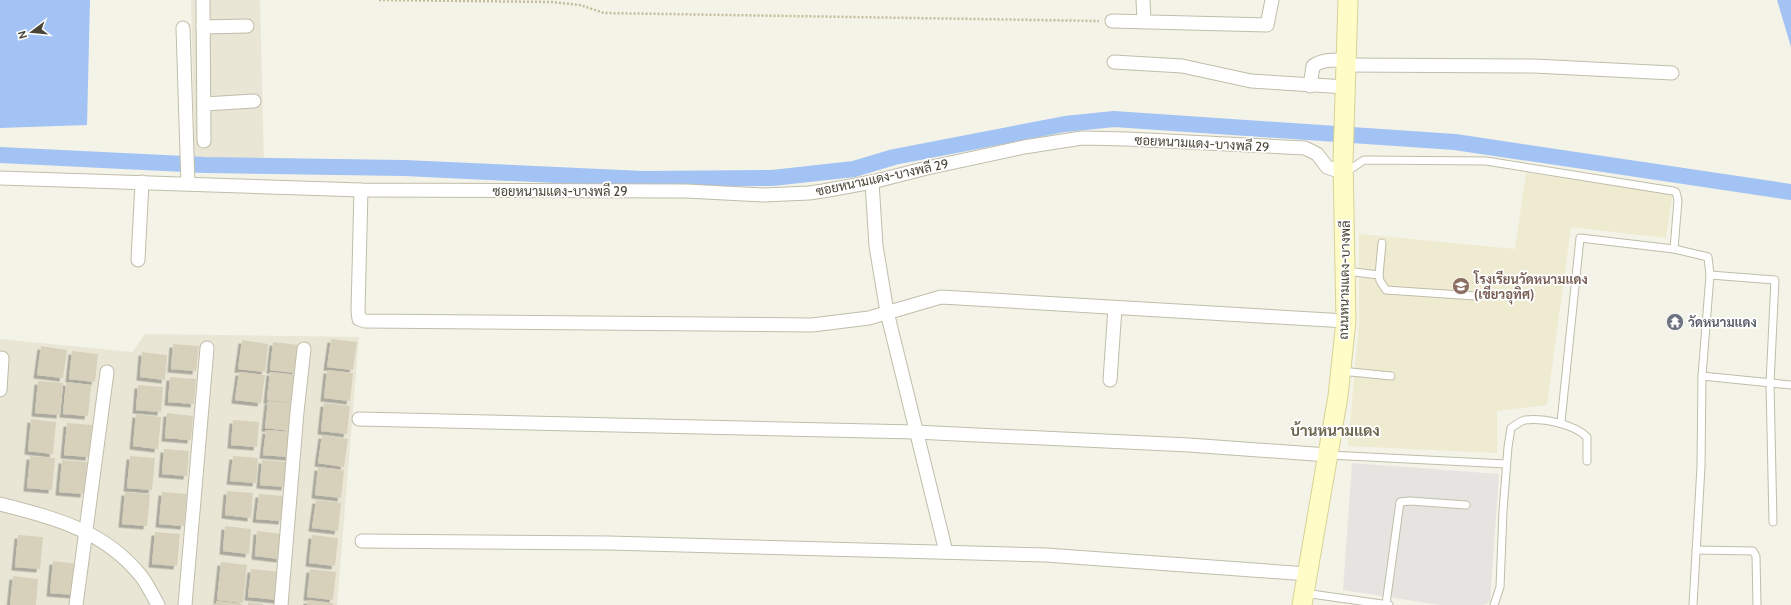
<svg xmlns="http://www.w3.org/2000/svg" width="1791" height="605" viewBox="0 0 1791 605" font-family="Cabin,Sarabun,sans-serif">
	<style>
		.residential { fill: #e9e6d6 }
		.education { fill: #eeebd1 }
		.parking { fill: #e6e4e0 }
		.water { fill: #a2c3f4 }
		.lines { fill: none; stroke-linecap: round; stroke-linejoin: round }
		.canal { stroke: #a2c3f4; stroke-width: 16 }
		.building { fill: #d7d1bc; filter: url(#shadow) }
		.lane-casing { stroke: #c1bdaa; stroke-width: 9 }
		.street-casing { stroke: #c1bdaa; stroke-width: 15 }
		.secondary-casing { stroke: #d7d296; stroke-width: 21 }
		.path { stroke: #c3bc9a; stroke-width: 2.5; stroke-dasharray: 2 2; stroke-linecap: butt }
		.lane { stroke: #fff; stroke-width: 7 }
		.street { stroke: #fff; stroke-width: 13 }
		.secondary { stroke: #fffcc7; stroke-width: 19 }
		.labels { text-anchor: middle; stroke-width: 3.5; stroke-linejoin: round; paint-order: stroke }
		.street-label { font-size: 13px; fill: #484536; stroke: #fff }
		.education-label { font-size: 13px; font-weight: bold; fill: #785e54; stroke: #fff; text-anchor: start }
		.worship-label { font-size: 13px; font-weight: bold; fill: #5b616d; stroke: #fff; text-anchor: start }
		.quarter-label { font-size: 15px; font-weight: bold; fill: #6c654d; stroke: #fff }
	</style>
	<defs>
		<filter id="shadow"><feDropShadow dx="-3.5" dy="3.5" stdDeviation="0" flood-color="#0004"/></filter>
	</defs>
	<rect width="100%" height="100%" fill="#f4f3e8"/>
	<g class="residential">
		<polygon points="191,0 260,0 264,166 195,165"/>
		<polygon points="145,334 359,337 337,605 0,605 0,339 132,352"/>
	</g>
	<polygon class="education" points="1526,173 1673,191 1666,238 1571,227 1547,405 1497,411 1497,453 1348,446 1359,323 1359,234 1515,249"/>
	<polygon class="parking" points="1352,463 1499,474 1490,602 1483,605 1440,605 1343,590"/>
	<g class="water">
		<polygon points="0,0 90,0 87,125 0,128"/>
		<polygon points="1777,0 1791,0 1791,47"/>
	</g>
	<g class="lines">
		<polyline class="canal" points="0,155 205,165 404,168 643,179 772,178 854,169 894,157 1065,124 1114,119 1455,142 1791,192"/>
	</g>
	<g class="building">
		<polygon points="331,339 357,342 353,370 327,367"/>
		<polygon points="242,340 268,344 265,372 238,369"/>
		<polygon points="273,342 299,345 296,373 270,370"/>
		<polygon points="173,344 199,346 196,371 171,369"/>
		<polygon points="41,346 67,350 63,378 37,375"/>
		<polygon points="72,351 98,354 95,382 69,379"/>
		<polygon points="142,352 167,355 165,380 140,377"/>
		<polygon points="327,370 353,373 350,401 324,398"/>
		<polygon points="239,372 265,375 261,403 235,400"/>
		<polygon points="270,372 297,375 293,403 267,400"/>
		<polygon points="170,377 196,379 194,404 168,402"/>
		<polygon points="38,381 63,383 60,415 35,413"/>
		<polygon points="66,382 91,385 88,416 63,414"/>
		<polygon points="138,385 163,387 161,412 136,410"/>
		<polygon points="268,401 294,404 291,431 265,428"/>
		<polygon points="324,403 350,406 347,434 321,431"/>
		<polygon points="167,413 193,416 191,440 165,438"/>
		<polygon points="136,414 161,417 158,449 133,446"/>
		<polygon points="31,419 56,422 53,454 28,451"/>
		<polygon points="233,420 259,422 257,447 231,445"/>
		<polygon points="67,423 92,425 89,457 64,455"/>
		<polygon points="266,430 291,432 289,457 263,455"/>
		<polygon points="322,435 348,439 344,467 318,463"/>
		<polygon points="164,449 189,451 187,476 162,474"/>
		<polygon points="30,456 55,458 52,490 27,488"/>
		<polygon points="130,456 155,458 152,490 127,488"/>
		<polygon points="233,456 258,458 256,483 230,481"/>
		<polygon points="62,460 87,462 84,494 59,492"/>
		<polygon points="262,460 287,462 285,487 260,485"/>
		<polygon points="318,467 344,470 341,498 315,495"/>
		<polygon points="227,491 253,493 251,518 225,515"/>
		<polygon points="125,492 150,494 147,526 122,524"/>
		<polygon points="162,492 187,494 184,526 159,524"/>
		<polygon points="259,494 284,496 282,521 256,519"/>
		<polygon points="316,500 341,503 338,531 312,528"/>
		<polygon points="225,526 251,529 249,554 223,551"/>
		<polygon points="257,531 282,534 280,559 255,556"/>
		<polygon points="155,532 180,534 177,566 152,564"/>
		<polygon points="18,535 43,537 40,569 15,567"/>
		<polygon points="312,535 338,538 335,566 309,563"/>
		<polygon points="53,561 78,564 75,595 50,593"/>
		<polygon points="221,562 247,565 243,603 217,600"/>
		<polygon points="251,569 281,572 278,600 248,597"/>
		<polygon points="310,569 336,572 333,600 307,597"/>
		<polygon points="13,576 38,579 36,605 10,605"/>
		<polygon points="307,600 333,603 333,605 307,605"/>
		<polygon points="216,601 242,604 241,605 216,605"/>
		<polygon points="248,602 263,604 263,605 248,605"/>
	</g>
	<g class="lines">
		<defs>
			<g id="lane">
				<polyline points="1346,172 1364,160 1486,161 1673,191 1676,192 1678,200 1674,249"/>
				<polyline points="1346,271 1379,275 1380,281 1386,290 1475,296"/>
				<polyline points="1379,275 1382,243"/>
				<polyline points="1710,275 1775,280 1770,383 1773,522"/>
				<polyline points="1341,371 1391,376"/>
				<polyline points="1561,422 1580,238 1674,249 1708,257 1710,275 1702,376 1791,385"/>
				<polyline points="1329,455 1506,464"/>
				<polyline points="1696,550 1753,551 1756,556 1757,605"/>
				<polyline points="1304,593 1389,605"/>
				<polyline points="1386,604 1400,502 1410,501 1466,505"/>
				<path d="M1494,605L1500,587L1503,511L1508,447L1511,428C1515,425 1521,421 1525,420C1543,418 1574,424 1587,437V461"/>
				<polyline points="1693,605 1701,467 1702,376"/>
			</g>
			<g id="street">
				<polyline points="203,0 204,141"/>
				<polyline points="1143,0 1144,22"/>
				<polyline points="1112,21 1267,25 1272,0"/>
				<polyline points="203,27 247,26"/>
				<polyline points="183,28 188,184"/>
				<polyline points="1114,62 1182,66 1251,81 1346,87"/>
				<polyline points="1345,65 1534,66 1672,73"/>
				<path d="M1310,86L1313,66C1323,59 1334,60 1346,60"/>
				<polyline points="204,104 254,101"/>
				<polyline points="0,178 361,190 686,191 763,195 809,193 823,191 872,182 927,168 1024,147 1082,138 1127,139 1305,148 1317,154 1327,167 1344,173"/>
				<polyline points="872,182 876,246 887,312 946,552"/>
				<polyline points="361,190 358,311 359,319 365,321 812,325 869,318 941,297 1346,321"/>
				<polyline points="138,260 142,182"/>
				<polyline points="1110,380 1115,308"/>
				<polyline points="0,390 2,358"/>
				<polyline points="359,419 915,432 1189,445 1328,455"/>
				<path d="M0,504C54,518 104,530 141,576C148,585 153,596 158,605"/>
				<polyline points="362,541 609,543 1046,555 1308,574"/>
				<polyline points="76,605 107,372"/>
				<polyline points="185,605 207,348"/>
				<polyline points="281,605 297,412 304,349"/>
			</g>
			<polyline id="secondary" points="1302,605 1338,396 1346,321 1343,161 1348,0"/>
		</defs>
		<use href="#lane" class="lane-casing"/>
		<use href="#street" class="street-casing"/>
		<use href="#secondary" class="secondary-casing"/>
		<polyline class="path" points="379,0 552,2 580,5 604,13 1099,21"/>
		<use href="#lane" class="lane"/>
		<use href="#street" class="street"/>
		<use href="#secondary" class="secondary"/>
	</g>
	<defs>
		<symbol id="school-disc" viewBox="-11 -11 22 22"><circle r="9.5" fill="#8d6e63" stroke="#fff"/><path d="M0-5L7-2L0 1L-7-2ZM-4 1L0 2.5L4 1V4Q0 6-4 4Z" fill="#fff"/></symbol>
		<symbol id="temple-disc" viewBox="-11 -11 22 22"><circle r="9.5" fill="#6b7280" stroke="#fff"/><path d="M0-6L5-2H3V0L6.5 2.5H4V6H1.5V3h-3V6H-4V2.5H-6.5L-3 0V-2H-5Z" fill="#fff"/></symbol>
	</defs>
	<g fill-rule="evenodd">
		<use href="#school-disc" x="1451" y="276" width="20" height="20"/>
		<use href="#temple-disc" x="1665" y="312" width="20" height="20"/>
	</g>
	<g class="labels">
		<g class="street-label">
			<text transform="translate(1202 143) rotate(3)" y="5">ซอยหนามแดง-บางพลี 29</text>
			<text transform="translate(882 177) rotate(-12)" y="5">ซอยหนามแดง-บางพลี 29</text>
			<text x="560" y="196">ซอยหนามแดง-บางพลี 29</text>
			<text transform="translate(1344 280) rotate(-89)" y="5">ถนนหนามแดง-บางพลี</text>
		</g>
		<g class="education-label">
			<text x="1474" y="284">โรงเรียนวัดหนามแดง<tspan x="1474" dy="15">(เขียวอุทิศ)</tspan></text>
		</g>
		<g class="worship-label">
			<text x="1688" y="327">วัดหนามแดง</text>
		</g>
		<g class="quarter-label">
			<text x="1335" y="436">บ้านหนามแดง</text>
		</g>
	</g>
	<g transform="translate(32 32) rotate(254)" stroke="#ffffff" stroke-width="3" paint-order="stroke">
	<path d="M0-3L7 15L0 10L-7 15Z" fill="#484536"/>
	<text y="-6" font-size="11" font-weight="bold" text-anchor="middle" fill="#484536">N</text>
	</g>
</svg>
